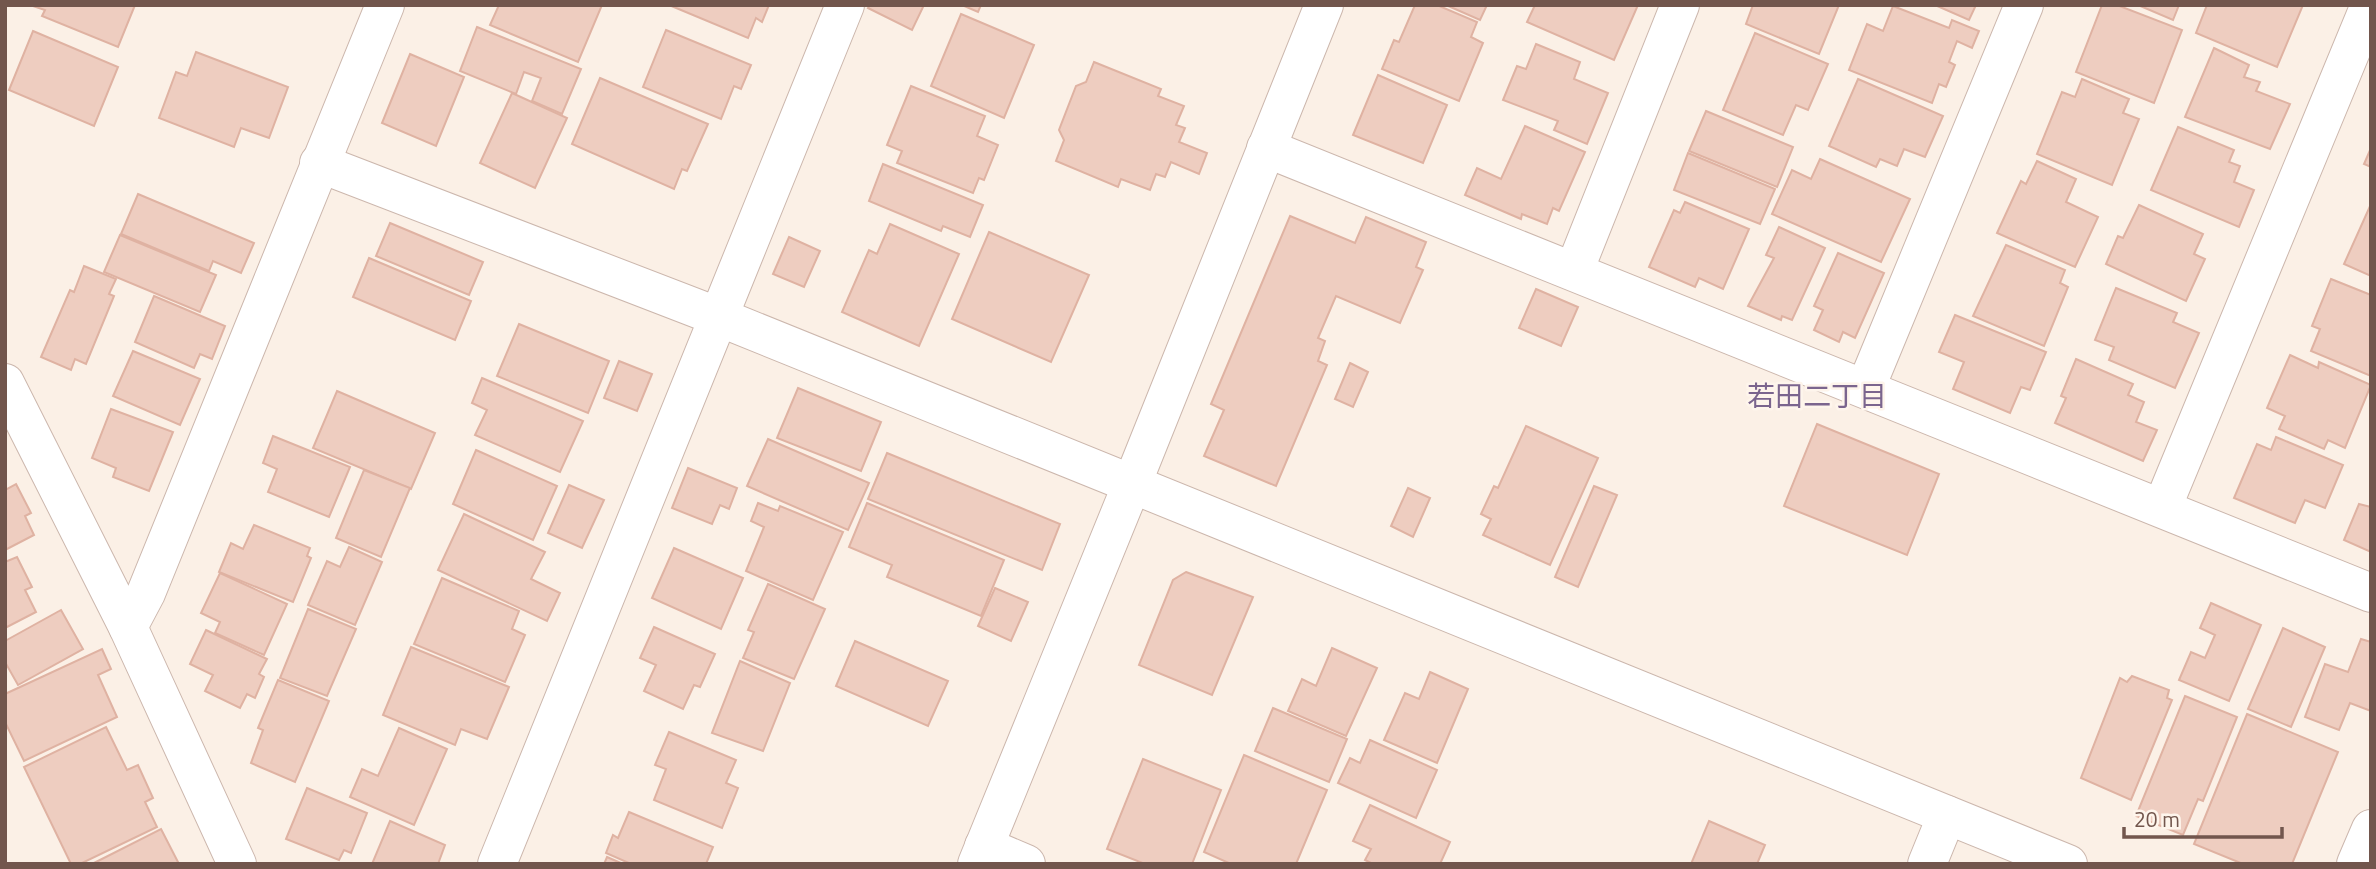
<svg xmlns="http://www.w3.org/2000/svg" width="2376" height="869" viewBox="0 0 2376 869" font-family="'Titillium Web','Noto Sans JP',sans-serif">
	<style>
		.building { fill: #eecdc0; stroke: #dfb2a2; stroke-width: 2 }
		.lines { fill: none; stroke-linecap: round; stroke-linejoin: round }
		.minor-casing { stroke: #ccb7ad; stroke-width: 40 }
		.tertiary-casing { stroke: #ccb7ad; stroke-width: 40 }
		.minor { stroke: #fff; stroke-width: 38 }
		.tertiary { stroke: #fff; stroke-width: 38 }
		.labels { text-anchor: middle; stroke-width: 5; stroke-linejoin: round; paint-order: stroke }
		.neighbourhood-label { font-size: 28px; fill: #7b658e; stroke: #fef5ec }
	</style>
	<rect width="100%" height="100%" fill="#fbf0e6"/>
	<g class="building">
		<polygon points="135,5 118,47 42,16 45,10 33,6"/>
		<polygon points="499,5 602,5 578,62 490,25"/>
		<polygon points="669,5 769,5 762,22 756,18 748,38"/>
		<polygon points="870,5 924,5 912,30 868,8"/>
		<polygon points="962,5 981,5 978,12"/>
		<polygon points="1415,5 1437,5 1477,22 1471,37 1483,43 1459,101 1382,69 1394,40 1399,42"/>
		<polygon points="1446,5 1487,5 1480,20"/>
		<polygon points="1535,5 1638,5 1614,60 1527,22"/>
		<polygon points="1753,5 1839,5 1819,54 1746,24"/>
		<polygon points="1935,5 1976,5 1969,20"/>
		<polygon points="2102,5 2117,5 2182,30 2154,103 2076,72"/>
		<polygon points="2138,5 2179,5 2173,20"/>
		<polygon points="2207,5 2303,5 2277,67 2196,33"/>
		<polygon points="1893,6 1949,28 1952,20 1979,31 1972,48 1957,41 1949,62 1955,65 1946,87 1939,84 1932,103 1849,70 1867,24 1883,31"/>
		<polygon points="961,14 1034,45 1004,118 931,86"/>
		<polygon points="477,27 581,69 562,114 532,101 541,78 524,72 516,94 460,71"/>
		<polygon points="666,30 751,65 741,89 734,86 721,119 643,87"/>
		<polygon points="33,31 118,67 94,126 9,90"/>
		<polygon points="1755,33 1828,64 1808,110 1796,105 1783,135 1723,110"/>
		<polygon points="1536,44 1580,62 1574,79 1608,93 1587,144 1554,130 1558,121 1503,100 1517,66 1526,69"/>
		<polygon points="2214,48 2249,65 2244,77 2260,82 2256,91 2290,104 2270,149 2185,117"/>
		<polygon points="196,52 288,87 269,138 241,128 234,147 159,118 176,72 187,76"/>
		<polygon points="410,54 464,77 436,146 382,123"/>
		<polygon points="1094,62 1161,89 1158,96 1184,106 1176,125 1185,128 1179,142 1207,153 1199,174 1171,162 1165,177 1156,174 1150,190 1121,179 1118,187 1056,161 1064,140 1059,130 1076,86 1086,82"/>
		<polygon points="1378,75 1447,105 1423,163 1353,135"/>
		<polygon points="600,78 708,124 687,171 682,169 674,189 572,144"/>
		<polygon points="1858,79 1943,116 1925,157 1904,149 1897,166 1880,159 1876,167 1829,146"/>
		<polygon points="2082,79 2129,99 2123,113 2139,119 2112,185 2037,154 2062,92 2075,97"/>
		<polygon points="911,86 985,116 977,136 998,145 984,180 979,178 973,193 897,163 902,151 887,145"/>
		<polygon points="512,93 567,118 535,188 480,163"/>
		<polygon points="1706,111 1793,147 1777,187 1689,151"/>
		<polygon points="1525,126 1585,152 1559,211 1553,208 1547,224 1522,214 1521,219 1465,195 1477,168 1501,179"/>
		<polygon points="2178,127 2234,150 2229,162 2240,166 2234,182 2254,190 2239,227 2151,190"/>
		<polygon points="2371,148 2371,167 2364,164"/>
		<polygon points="1688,153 1775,189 1760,224 1674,190"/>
		<polygon points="1820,159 1910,199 1881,262 1772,214 1792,170 1811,179"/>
		<polygon points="2037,161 2076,179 2066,202 2098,217 2075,267 1997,233 2021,181 2026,184"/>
		<polygon points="883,164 983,205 970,237 943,226 941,231 869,201"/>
		<polygon points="138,194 254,243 241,273 213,261 209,271 121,234"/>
		<polygon points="1685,202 1749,229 1723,289 1699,278 1695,287 1649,267 1674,210 1680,213"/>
		<polygon points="2371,204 2371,276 2344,264"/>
		<polygon points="2139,205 2203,234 2194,254 2205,259 2186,301 2106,264 2118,236 2123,238"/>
		<polygon points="1290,216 1355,243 1366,217 1426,242 1416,267 1423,270 1400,323 1336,296 1318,338 1325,341 1318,361 1327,365 1276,486 1204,456 1224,410 1211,404"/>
		<polygon points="390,223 483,262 469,295 376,256"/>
		<polygon points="890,224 959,254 919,346 842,312 869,250 877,254"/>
		<polygon points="1779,227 1825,248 1792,320 1782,316 1781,320 1748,306 1774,258 1766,255"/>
		<polygon points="989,232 1089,275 1051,362 952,319"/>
		<polygon points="120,235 216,275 200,312 104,272"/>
		<polygon points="789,237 820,251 804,287 773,274"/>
		<polygon points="2006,245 2065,270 2060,283 2068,287 2044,346 1973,316"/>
		<polygon points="1838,253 1884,273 1855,338 1843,332 1839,342 1814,330 1823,310 1814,306"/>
		<polygon points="369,258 471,301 455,340 353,297"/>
		<polygon points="84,266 116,279 109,294 114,296 86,364 75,359 71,370 41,357 70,290 74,292"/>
		<polygon points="2331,279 2371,295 2371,376 2311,351 2320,329 2312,326"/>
		<polygon points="2116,288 2177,313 2173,322 2199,333 2175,388 2109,360 2114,347 2095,340"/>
		<polygon points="1536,289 1578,307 1561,346 1519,328"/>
		<polygon points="154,296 225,326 212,359 200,354 194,368 135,342"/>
		<polygon points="1955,315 2046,352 2030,390 2021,387 2010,413 1953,389 1964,362 1939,352"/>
		<polygon points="519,324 609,361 588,413 497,376"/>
		<polygon points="133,351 200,379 180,425 113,396"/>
		<polygon points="2290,355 2318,368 2319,362 2371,385 2345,448 2328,440 2324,449 2279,429 2285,416 2267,408"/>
		<polygon points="2076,359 2133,384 2128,395 2144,402 2136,422 2157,430 2143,461 2055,423 2066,398 2061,396"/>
		<polygon points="619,361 652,374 637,411 604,398"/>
		<polygon points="1350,363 1368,372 1353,407 1335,399"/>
		<polygon points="482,378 583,421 560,472 475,435 487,410 472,403"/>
		<polygon points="798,388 881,422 861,471 777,438"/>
		<polygon points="337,391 435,433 411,489 313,448"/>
		<polygon points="111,409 173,432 149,491 113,477 116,468 92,458"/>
		<polygon points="1817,424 1939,474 1907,555 1784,506"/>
		<polygon points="1526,426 1598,458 1550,565 1483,535 1491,519 1481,514 1494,486 1498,488"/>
		<polygon points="273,436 350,467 329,517 268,492 277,469 263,463"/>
		<polygon points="2276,437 2343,465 2325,508 2305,500 2295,523 2234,498 2257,444 2271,450"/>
		<polygon points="768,439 869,483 848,530 747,486"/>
		<polygon points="476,450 557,486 533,540 453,504"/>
		<polygon points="887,453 1060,524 1042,570 868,499"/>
		<polygon points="688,468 737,488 729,509 720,505 712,524 672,508"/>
		<polygon points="364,470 410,488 381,557 336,538"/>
		<polygon points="16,484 31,513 25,516 34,535 5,550 5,490"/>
		<polygon points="569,485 604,500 582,548 548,533"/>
		<polygon points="1594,486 1617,495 1578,587 1555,577"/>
		<polygon points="1408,488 1430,498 1413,537 1391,526"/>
		<polygon points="758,503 778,511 780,506 843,532 813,600 746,571 764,527 751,521"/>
		<polygon points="867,503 1004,560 981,616 887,577 892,565 849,547"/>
		<polygon points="2359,504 2371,507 2371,552 2344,540"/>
		<polygon points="464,514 545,552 531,579 560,593 547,621 438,570"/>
		<polygon points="254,525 310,548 307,556 311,558 293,602 219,572 231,543 243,549"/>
		<polygon points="349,547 382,562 355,625 308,605 327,561 340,567"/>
		<polygon points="674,548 743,578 721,629 652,598"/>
		<polygon points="17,557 32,587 25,590 36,612 5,628 5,562"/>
		<polygon points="1186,572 1253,597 1212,695 1139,665 1173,580"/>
		<polygon points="220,573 287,604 264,655 215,633 220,622 201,613"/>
		<polygon points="442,578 519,611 512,629 525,635 505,682 414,644"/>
		<polygon points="768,584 825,609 794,679 743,658 754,632 748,630"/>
		<polygon points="995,588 1028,602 1011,641 978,626"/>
		<polygon points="2211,603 2261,625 2229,701 2179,680 2191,652 2205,658 2215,635 2200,628"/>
		<polygon points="308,609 356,629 327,696 280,678"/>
		<polygon points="61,610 83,649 18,685 5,662 5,641"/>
		<polygon points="654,627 715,654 700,687 694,685 683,709 644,691 656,665 640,658"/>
		<polygon points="2283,628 2325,647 2291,727 2248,709"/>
		<polygon points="206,630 267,659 259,674 264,677 255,698 247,694 240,708 205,691 213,675 190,664"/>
		<polygon points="2361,639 2371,642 2371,711 2350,703 2339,730 2305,717 2325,664 2348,672"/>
		<polygon points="855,641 948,681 928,726 836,686"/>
		<polygon points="411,647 509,687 487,739 461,729 455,745 383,715"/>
		<polygon points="1332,648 1377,668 1346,736 1288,711 1302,679 1316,686"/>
		<polygon points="102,649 111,669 98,675 117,717 24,761 5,722 5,694"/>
		<polygon points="740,661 790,683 763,751 712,733"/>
		<polygon points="1430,672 1468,689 1437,763 1384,740 1405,693 1419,699"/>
		<polygon points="2132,676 2169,690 2167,698 2172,700 2131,800 2081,778 2120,678 2127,682"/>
		<polygon points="278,680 329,701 295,782 251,763 263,730 258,728"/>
		<polygon points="2185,696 2237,717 2203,801 2198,799 2183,835 2136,816"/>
		<polygon points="1273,708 1347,739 1329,782 1255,751"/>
		<polygon points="2247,714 2338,752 2292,864 2243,864 2194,844"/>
		<polygon points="106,727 127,770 138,765 153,798 145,802 157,827 80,864 71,864 24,767"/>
		<polygon points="399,728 447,749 414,825 350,797 362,769 378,776"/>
		<polygon points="669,732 736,760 726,783 738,788 722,828 654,800 666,769 655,765"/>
		<polygon points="1370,740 1437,770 1416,818 1338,783 1350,758 1360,763"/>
		<polygon points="1244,755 1327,790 1296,864 1231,864 1204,852"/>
		<polygon points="1143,759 1221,790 1192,864 1145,864 1107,849"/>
		<polygon points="307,788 367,813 351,853 344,850 339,860 286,839"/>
		<polygon points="1370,805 1450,842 1440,864 1373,864 1365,860 1371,849 1353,841"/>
		<polygon points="629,812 713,847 706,864 631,864 606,853 613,835 618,838"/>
		<polygon points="390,821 445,845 438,864 372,864"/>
		<polygon points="1709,821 1765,845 1757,864 1691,864"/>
		<polygon points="161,829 179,864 92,864"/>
		<polygon points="607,857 623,864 604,864"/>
	</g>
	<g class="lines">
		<defs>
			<g id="minor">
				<polyline points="1266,148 2371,593"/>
				<polyline points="319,163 719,317 1132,484"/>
				<polyline points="1574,271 1680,5"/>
				<polyline points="5,383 128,627 237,864"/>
				<polyline points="1866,387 2024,5"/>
				<polyline points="2162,508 2370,5"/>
				<polyline points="128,627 146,593 385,5"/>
				<polyline points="984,846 1026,864"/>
				<polyline points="497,864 845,5"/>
				<polyline points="1927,864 1947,815"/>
				<polyline points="2356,864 2371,829"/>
			</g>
			<g id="tertiary">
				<polyline points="1132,484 1324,5"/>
				<polyline points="977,864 1132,484 2068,864"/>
			</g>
		</defs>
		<use href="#minor" class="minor-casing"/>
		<use href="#tertiary" class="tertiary-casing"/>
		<use href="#minor" class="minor"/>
		<use href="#tertiary" class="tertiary"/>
	</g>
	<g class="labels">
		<g class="neighbourhood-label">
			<text x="1817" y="406">若田二丁目</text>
		</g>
	</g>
	<rect width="2376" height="869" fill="none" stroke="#72564d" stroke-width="14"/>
	<path d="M2124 827v10h158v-10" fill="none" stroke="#72564d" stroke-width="3.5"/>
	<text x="2134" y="827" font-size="21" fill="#72564d" stroke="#fef5ec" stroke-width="5" paint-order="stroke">20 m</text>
</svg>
